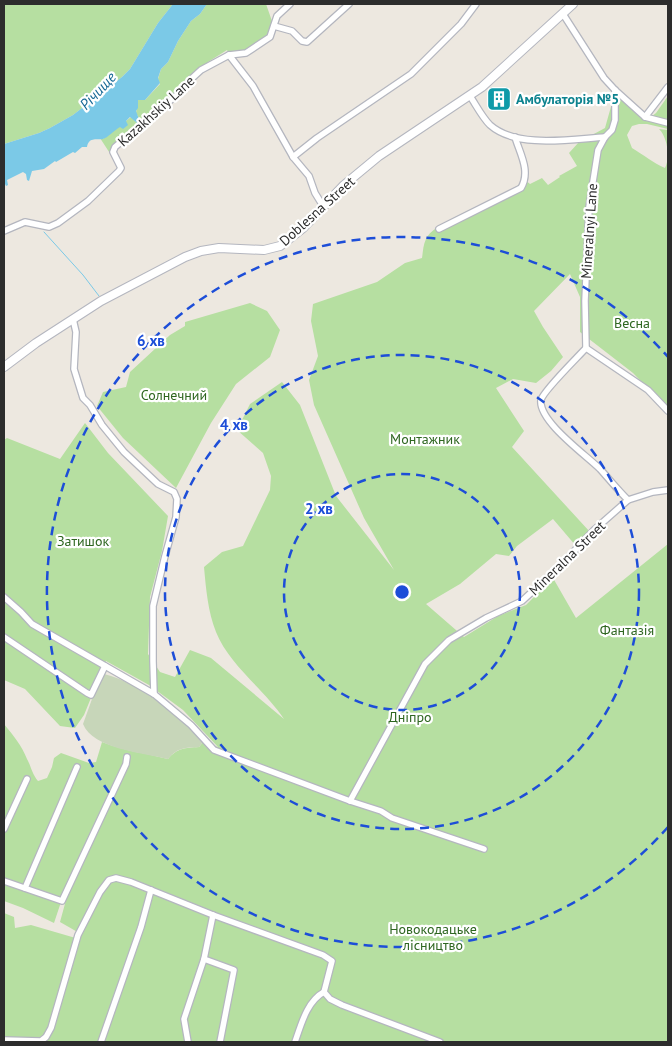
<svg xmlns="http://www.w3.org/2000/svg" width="672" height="1046" viewBox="0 0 672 1046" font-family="'PT Sans',sans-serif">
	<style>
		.green { fill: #b6dfa1 }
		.cemetery { fill: #c7d6b9 }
		.water { fill: #7bc9e7 }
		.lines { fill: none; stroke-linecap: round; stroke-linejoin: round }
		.stream { stroke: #7bc9e7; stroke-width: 1 }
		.minor-casing { stroke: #b4b6bf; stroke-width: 8 }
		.tertiary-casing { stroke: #b4b6bf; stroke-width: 10 }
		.minor { stroke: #fff; stroke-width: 5.5 }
		.tertiary { stroke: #fff; stroke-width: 8 }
		.ring { fill: none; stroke: #1d4ed8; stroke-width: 2.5; stroke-dasharray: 9 6 }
		.labels { text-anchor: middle; stroke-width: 4.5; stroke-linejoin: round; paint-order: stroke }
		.culture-label { font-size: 14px; font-weight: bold; fill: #0d838f; stroke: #fff; text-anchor: start }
		.street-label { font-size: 14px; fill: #2d2d2d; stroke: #fff }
		.park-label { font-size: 14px; fill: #2e6620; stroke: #fff }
		.water-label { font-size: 15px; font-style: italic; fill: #176996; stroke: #fff }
		.centre { fill: #1d4ed8; stroke: #fff; stroke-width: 2.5 }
		.ring-label { font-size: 15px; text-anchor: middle; font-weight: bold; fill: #1d4ed8; stroke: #fff; stroke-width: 4.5; stroke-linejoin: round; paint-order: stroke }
	</style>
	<rect width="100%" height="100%" fill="#ede8e0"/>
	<g class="green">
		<polygon points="4,4 173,4 158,23 130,69 122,77 73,115 50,128 39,133 4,144"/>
		<polygon points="207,4 266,4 273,24 269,35 246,51 229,54 227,50 208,62 179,88 183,93 116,148 111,155 100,138 103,139 131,117 137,123 140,120 136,113 138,100 145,100 160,84 158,79 161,69 168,62 178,41 191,21 200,14"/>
		<path d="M668,96V129L647,124H639L632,126L627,135L632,148C644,155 653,163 665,168C670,158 668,138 659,129L668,130V409L633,373L580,332V297L570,274L534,311L543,327L563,357L551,371L536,383L513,379L496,388L524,431L512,447L590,532L576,546L553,519L517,546L509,556L496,554L460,584L426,604L464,637L498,616L526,605L553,578L576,618L668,544V1042H4V913L14,917L15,928L31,925L79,939L81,934L60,922L66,900L4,879V724C13,735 22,746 27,759C31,766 32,774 38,781L47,778L52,767L54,758L61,753L89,763L96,762L102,742C124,751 145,753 168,759C177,748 185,748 199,747L203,742L218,747L183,710L149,685L106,661L84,715L75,728L60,726L25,689L4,680V440L7,438L60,459L85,423L108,453L168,516L162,551L150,597L148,654L160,672L175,677L190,650L211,658L284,719C265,690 229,665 216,632C208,612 206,589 204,567L222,552L243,546L270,490L271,476L263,453L237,430L250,404L282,382L300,405L336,496L394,570L364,518L314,405L309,380L318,356L311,321L313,304L377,282L405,263L422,258C423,252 423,245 426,239C433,221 505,198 525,180L530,184L542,178L548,185L560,177L559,176L577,166L569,153L579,142L605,128L612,103L622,97L647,120L656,113Z"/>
		<polygon points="250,303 267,311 280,330 270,357 236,384 211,423 176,488 123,438 97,406 103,392 126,387 130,372 170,335 185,326 185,322"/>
		<polygon points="4,883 61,902 54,923 23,908 4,901"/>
	</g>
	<path class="cemetery" d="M104,674C142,684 177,712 203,742L199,747C185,748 178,747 168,759C144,753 93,749 83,724L92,699Z"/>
	<path class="water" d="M173,4H207L200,14L191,21L178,41L168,62L161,69L158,78L160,83L145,100H138V108L136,111L140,122L137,123L130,117L126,121L128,125L123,129L120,127C115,130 107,138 103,139C95,140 89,137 87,147H82L75,153L73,152L56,162L55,161L44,169L32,171L29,181L27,180L26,174L23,172L7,180L8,185L6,186L4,182V144L39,133L50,128L73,115L122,77L130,69L158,23Z"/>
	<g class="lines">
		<polyline class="stream" points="44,232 83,275 99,296"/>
		<defs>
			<g id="minor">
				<polyline points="563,14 604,78 615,90 645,117 668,123"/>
				<polyline points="274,26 292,31 302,41 307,42 349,4"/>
				<polyline points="229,55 253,86 293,157 309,176 315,193 323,206"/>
				<path d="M615,90V120L612,130L605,137L598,150L589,207L585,301L586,348C578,357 543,391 541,400C538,421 586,455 600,469C609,479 618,490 628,500"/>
				<path d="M470,96C476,105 482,117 490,125C517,149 572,139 605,137"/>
				<polyline points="645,117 668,87"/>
				<polyline points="293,157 317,138 411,74 461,24 476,4"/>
				<path d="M439,229L521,188C531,171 520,154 515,137"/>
				<polyline points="4,231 25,222 49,227 58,223 88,201 119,171 121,168 113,152 115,147 185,88 189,81 201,70 229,55 246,53 270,37 277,16 290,4"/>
				<polyline points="73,319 76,332 74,369 83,398 90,405 102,425 124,452 158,484 174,492 177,499 176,517 165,556 153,606 153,661 154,694"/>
				<polyline points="586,348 648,390 668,411"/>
				<polyline points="4,597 21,612 32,624 154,694 191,725 214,750 350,801 381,811 392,818 484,849"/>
				<polyline points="4,637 87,693 91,695 105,666"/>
				<polyline points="350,801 425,664 449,640 486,618 522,601 560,566 594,530 628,500 653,492 668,490"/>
				<polyline points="4,829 27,779"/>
				<polyline points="4,881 62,901 126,764 127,757"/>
				<polyline points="25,888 77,767"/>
				<polyline points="204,959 234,970 220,1042"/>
				<polyline points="4,1040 41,1041 46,1037 51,1028 78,935 100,892 109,880 116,878 131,882 213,915 323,955 332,961 324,992 330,999 342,1005 440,1042"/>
				<polyline points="101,1042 141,927 151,890"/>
				<polyline points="188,1042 184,1019 204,959 213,915"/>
				<path d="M295,1042C301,1025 307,1001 324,992"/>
			</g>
			<polyline id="tertiary" points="4,367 36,343 101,301 185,257 201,251 219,248 264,250 280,246 303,228 344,185 379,156 482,87 573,4"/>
		</defs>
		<use href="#minor" class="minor-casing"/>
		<use href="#tertiary" class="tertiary-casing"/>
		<use href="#minor" class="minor"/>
		<use href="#tertiary" class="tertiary"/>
	</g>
	<g class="ring">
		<circle cx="402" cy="592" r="118"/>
		<circle cx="402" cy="592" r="237"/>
		<path d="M668 827A355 355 0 1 1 668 357"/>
	</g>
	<defs>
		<symbol id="building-square" viewBox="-11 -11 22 22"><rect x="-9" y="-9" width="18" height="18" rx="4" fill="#0f9aa8" stroke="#fff"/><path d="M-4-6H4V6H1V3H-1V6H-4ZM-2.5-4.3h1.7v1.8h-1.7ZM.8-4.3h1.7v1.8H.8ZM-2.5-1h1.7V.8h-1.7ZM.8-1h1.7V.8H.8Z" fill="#fff"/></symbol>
	</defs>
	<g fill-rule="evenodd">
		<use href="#building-square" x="485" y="85" width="28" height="28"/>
	</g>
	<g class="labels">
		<g class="culture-label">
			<text x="516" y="104">Амбулаторія №5</text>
		</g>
		<g class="street-label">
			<text transform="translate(156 111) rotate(-42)" y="5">Kazakhskiy Lane</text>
			<text transform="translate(317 211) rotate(-42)" y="5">Doblesna Street</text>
			<text transform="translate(589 231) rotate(-86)" y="5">Mineralnyi Lane</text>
			<text transform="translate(567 558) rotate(-44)" y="5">Mineralna Street</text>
		</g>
		<g class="park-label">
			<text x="632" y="328">Весна</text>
			<text x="174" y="400">Солнечний</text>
			<text x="425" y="444">Монтажник</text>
			<text x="83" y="546">Затишок</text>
			<text x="627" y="635">Фантазія</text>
			<text x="410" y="722">Дніпро</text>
			<text x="433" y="934">Новокодацьке<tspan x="433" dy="16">лісництво</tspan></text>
		</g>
		<g class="water-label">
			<text transform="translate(98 91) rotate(-47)" y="5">Річище</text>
		</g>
	</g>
	<circle cx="402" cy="592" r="8" class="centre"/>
	<g class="ring-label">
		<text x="151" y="346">6 хв</text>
		<text x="234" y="430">4 хв</text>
		<text x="319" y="514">2 хв</text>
	</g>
	<rect width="672" height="1046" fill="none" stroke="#2d2d2d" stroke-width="10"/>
</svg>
